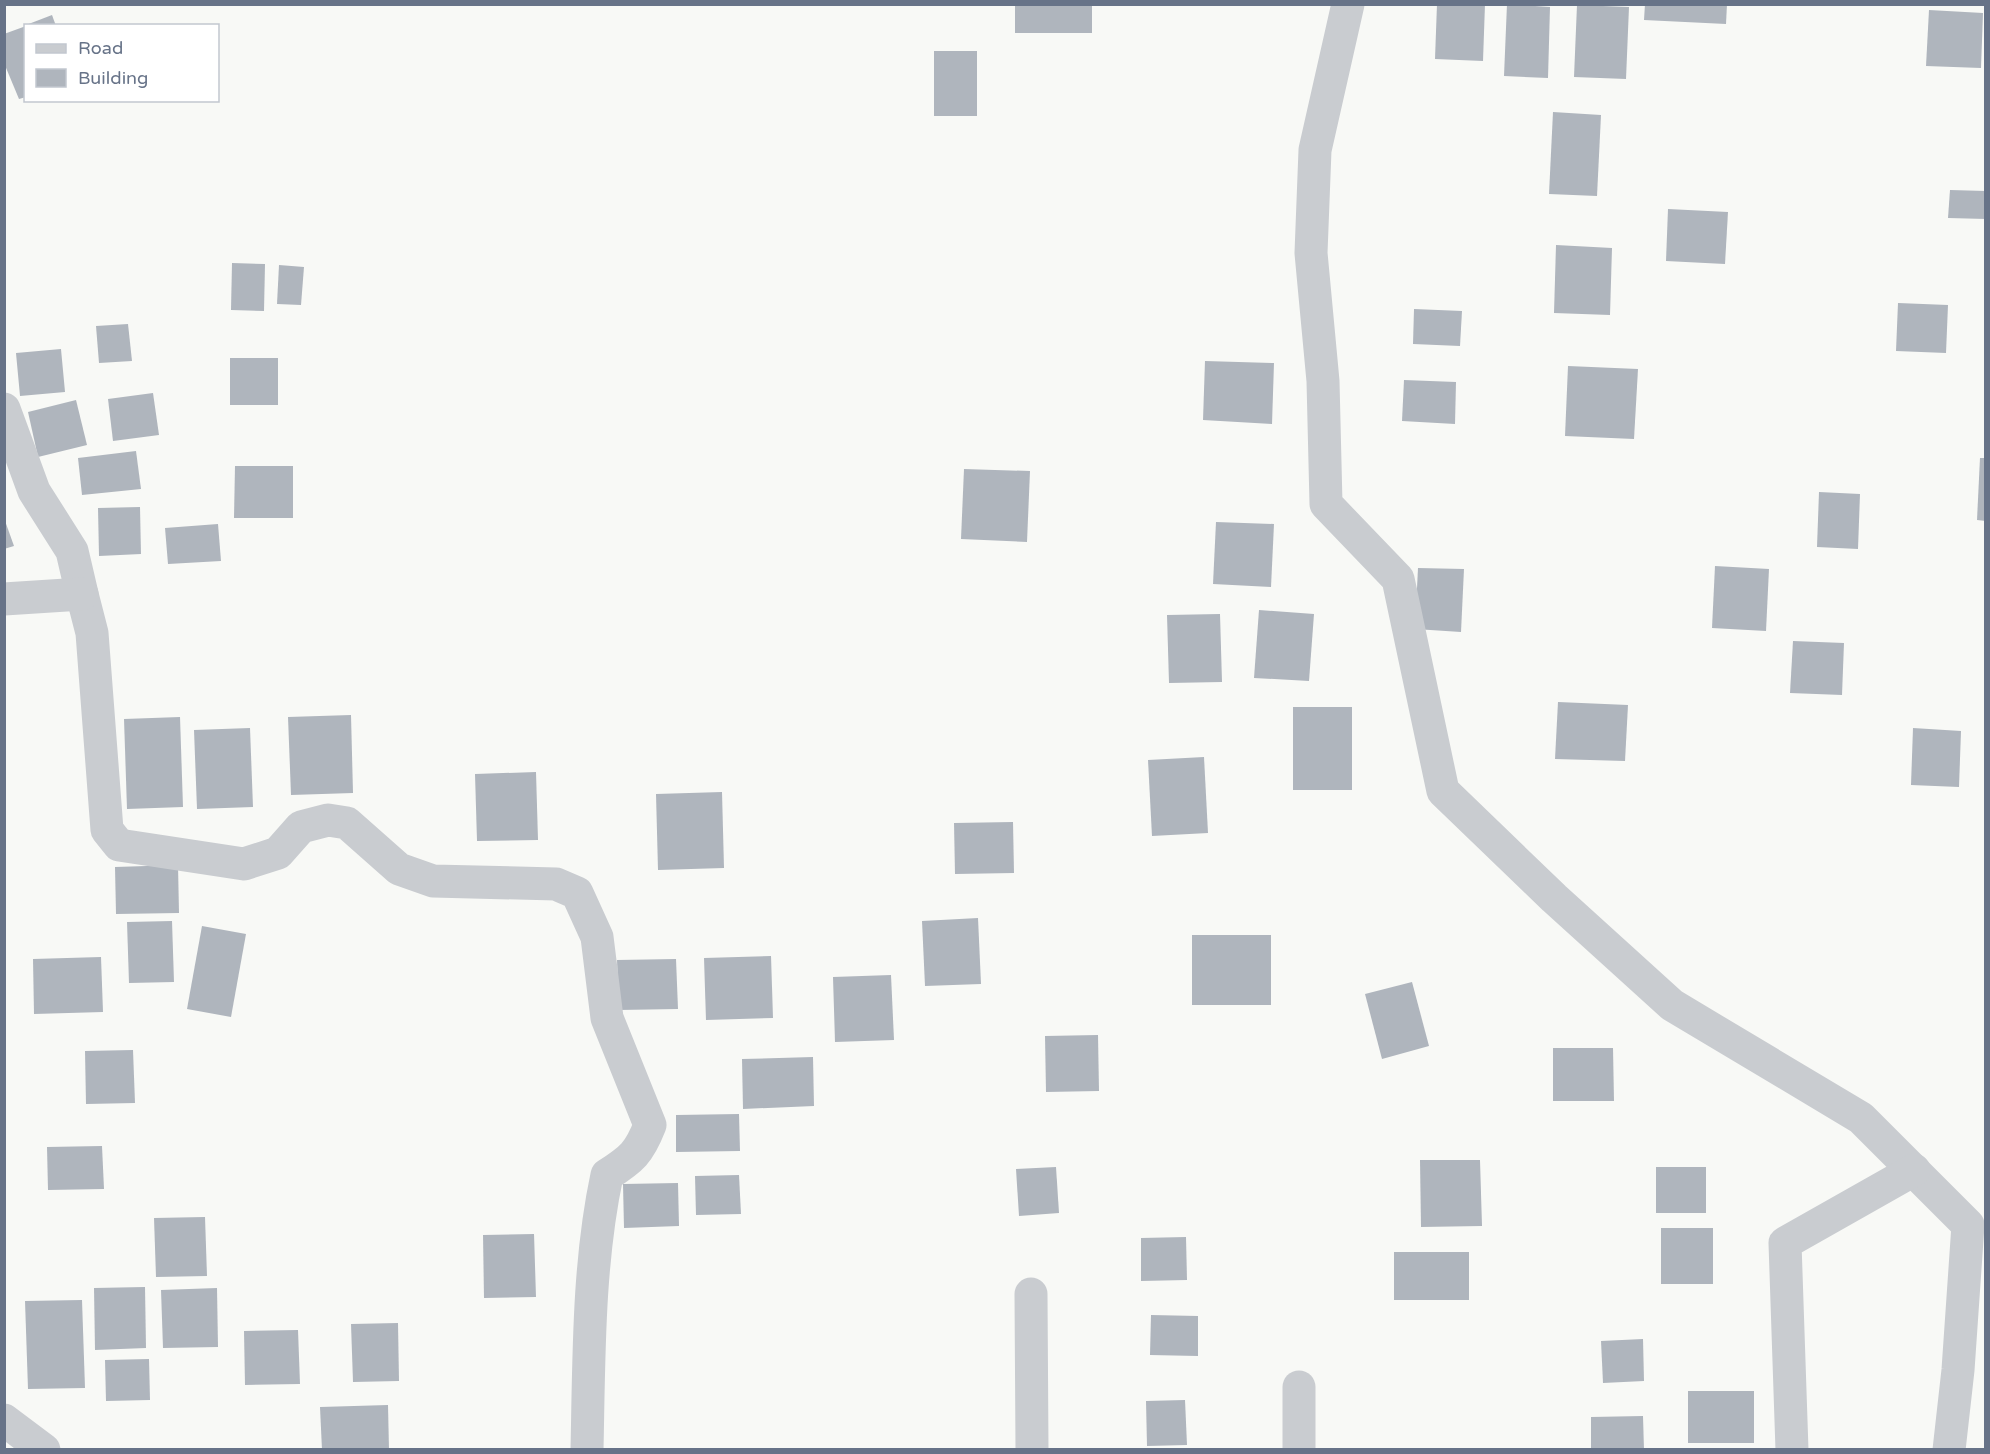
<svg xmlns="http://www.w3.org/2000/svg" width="1990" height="1454" viewBox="0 0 1990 1454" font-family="'Varela Round',sans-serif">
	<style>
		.building { fill: #afb5bd }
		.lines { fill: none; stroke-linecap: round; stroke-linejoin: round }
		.minor { stroke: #c9ccd0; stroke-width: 33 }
	</style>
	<rect width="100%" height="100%" fill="#f8f9f6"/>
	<g class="building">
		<rect x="1015" y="4" width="77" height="29"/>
		<polygon points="1437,4 1485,4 1483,61 1435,59"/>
		<polygon points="1507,4 1550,7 1548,78 1504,76"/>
		<polygon points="1645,4 1727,4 1726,24 1644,20"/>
		<polygon points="1577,5 1629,7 1626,79 1574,77"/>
		<polygon points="1929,10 1983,13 1981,68 1926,66"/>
		<polygon points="52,15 56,26 26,26 26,25"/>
		<polygon points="26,26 26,97 19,99 4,63 4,34"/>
		<rect x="934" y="51" width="43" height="65"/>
		<polygon points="1553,112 1601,115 1597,196 1549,194"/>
		<polygon points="1950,190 1986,191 1986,219 1948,218"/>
		<polygon points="1668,209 1728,212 1725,264 1666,261"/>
		<polygon points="1556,245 1612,248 1610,315 1554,313"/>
		<polygon points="232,263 265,264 264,311 231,310"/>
		<polygon points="279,265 304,267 301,305 277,304"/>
		<polygon points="1898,303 1948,305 1946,353 1896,351"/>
		<polygon points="1414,309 1462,311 1460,346 1413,344"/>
		<polygon points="128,324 132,361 99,363 96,326"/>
		<polygon points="61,349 65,392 20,396 16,353"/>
		<rect x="230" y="358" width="48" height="47"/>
		<polygon points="1205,361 1274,363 1272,424 1203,420"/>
		<polygon points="1568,366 1638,369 1634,439 1565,436"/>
		<polygon points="1404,380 1456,382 1455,424 1402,421"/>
		<polygon points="153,393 159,435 113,441 108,399"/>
		<polygon points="76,400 87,445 38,457 28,412"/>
		<polygon points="136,451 141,489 82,495 78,458"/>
		<polygon points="1980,458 1986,458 1986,521 1977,520"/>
		<polygon points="235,466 293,466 293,518 234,518"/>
		<polygon points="964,469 1030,471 1027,542 961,539"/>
		<polygon points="1819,492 1860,494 1858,549 1817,547"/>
		<polygon points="140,507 141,554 99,556 98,508"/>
		<polygon points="4,518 14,546 4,549"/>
		<polygon points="1216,522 1274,524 1271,587 1213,584"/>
		<polygon points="218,524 221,561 168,564 165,528"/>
		<polygon points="1715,566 1769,569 1766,631 1712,628"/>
		<polygon points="1418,568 1464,569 1461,632 1415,629"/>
		<polygon points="1259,610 1314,614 1309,681 1254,678"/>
		<polygon points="1220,614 1222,682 1169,683 1167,615"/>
		<polygon points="1793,641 1844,643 1842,695 1790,693"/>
		<polygon points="1558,702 1628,705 1625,761 1555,759"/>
		<rect x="1293" y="707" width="59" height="83"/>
		<polygon points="351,715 353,793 291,795 288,717"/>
		<polygon points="180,717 183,807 127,809 124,719"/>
		<polygon points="250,728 253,807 197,809 194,730"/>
		<polygon points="1913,728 1961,731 1959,787 1911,785"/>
		<polygon points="1204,757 1208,833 1152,836 1148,760"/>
		<polygon points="536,772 538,840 477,841 475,774"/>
		<polygon points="722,792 724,868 658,870 656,794"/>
		<polygon points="1013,822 1014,873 955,874 954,823"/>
		<polygon points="178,865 179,913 116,914 115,867"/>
		<polygon points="978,918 981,984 925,986 922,921"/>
		<polygon points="172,921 174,982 129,983 127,922"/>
		<polygon points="202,926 246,934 231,1017 187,1009"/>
		<rect x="1192" y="935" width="79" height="70"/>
		<polygon points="771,956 773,1018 706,1020 704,958"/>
		<polygon points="101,957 103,1012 34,1014 33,959"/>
		<polygon points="676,959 678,1009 619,1010 617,960"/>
		<polygon points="891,975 894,1040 835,1042 833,977"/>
		<polygon points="1412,982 1429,1046 1382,1059 1365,994"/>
		<polygon points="1098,1035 1099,1091 1046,1092 1045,1036"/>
		<polygon points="1553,1048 1613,1048 1614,1101 1553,1101"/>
		<polygon points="133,1050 135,1103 86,1104 85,1051"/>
		<polygon points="813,1057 814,1106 743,1109 742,1059"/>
		<polygon points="739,1114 740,1151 676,1152 676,1115"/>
		<polygon points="102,1146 104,1189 48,1190 47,1147"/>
		<polygon points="1420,1160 1480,1160 1482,1226 1421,1227"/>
		<polygon points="1056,1167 1059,1213 1019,1216 1016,1169"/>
		<rect x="1656" y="1167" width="50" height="46"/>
		<polygon points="739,1175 741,1214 696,1215 695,1176"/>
		<polygon points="678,1183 679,1226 624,1228 623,1184"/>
		<polygon points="205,1217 207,1276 156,1277 154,1218"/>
		<rect x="1661" y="1228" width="52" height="56"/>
		<polygon points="534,1234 536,1297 484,1298 483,1235"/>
		<polygon points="1186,1237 1187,1280 1141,1281 1141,1238"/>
		<rect x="1394" y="1252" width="75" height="48"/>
		<polygon points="145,1287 146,1348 95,1350 94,1288"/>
		<polygon points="217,1288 218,1347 163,1348 161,1290"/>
		<polygon points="82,1300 85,1388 28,1389 25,1301"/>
		<polygon points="1151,1315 1198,1316 1198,1356 1150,1355"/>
		<polygon points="398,1323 399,1381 353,1382 351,1324"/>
		<polygon points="298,1330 300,1384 245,1385 244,1331"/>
		<polygon points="1643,1339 1644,1381 1603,1383 1601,1341"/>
		<polygon points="149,1359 150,1400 106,1401 105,1360"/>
		<rect x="1688" y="1391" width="66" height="52"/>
		<polygon points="1185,1400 1187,1445 1147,1446 1146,1401"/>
		<polygon points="388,1405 389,1450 322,1450 320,1407"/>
		<polygon points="1643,1416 1644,1450 1591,1450 1591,1417"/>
	</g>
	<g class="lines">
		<g class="minor">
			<polyline points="1348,4 1315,150 1311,253 1323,381 1326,504 1398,579 1443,791 1554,898 1672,1005 1861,1118 1968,1225 1958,1370 1949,1450"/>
			<path d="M4,409L34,491L72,551L82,594L92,633L107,830L119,845L244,864L278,853L301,827L328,820L347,823L399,869L433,881L556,884L577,893L597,937L607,1018L650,1125C639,1153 632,1159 607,1175C588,1264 589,1358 587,1450"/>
			<polyline points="4,599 82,594"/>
			<polyline points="1031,1294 1032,1450"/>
			<polyline points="1299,1387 1299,1450"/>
			<polyline points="4,1420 44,1450"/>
			<polyline points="1792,1450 1785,1243 1914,1170"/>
		</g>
	</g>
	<rect width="1990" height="1454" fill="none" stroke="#677388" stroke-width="12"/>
	<rect x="24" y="24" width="195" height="78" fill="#ffffff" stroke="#c2c7cf" stroke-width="1.5"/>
	<rect x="36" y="44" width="30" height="9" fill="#c9ccd0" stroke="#c2c7cf" stroke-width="1.5"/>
	<text x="78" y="54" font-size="18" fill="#677388">Road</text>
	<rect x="36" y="69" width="30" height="18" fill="#afb5bd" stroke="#c2c7cf" stroke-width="1.5"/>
	<text x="78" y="84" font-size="18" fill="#677388">Building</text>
</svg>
